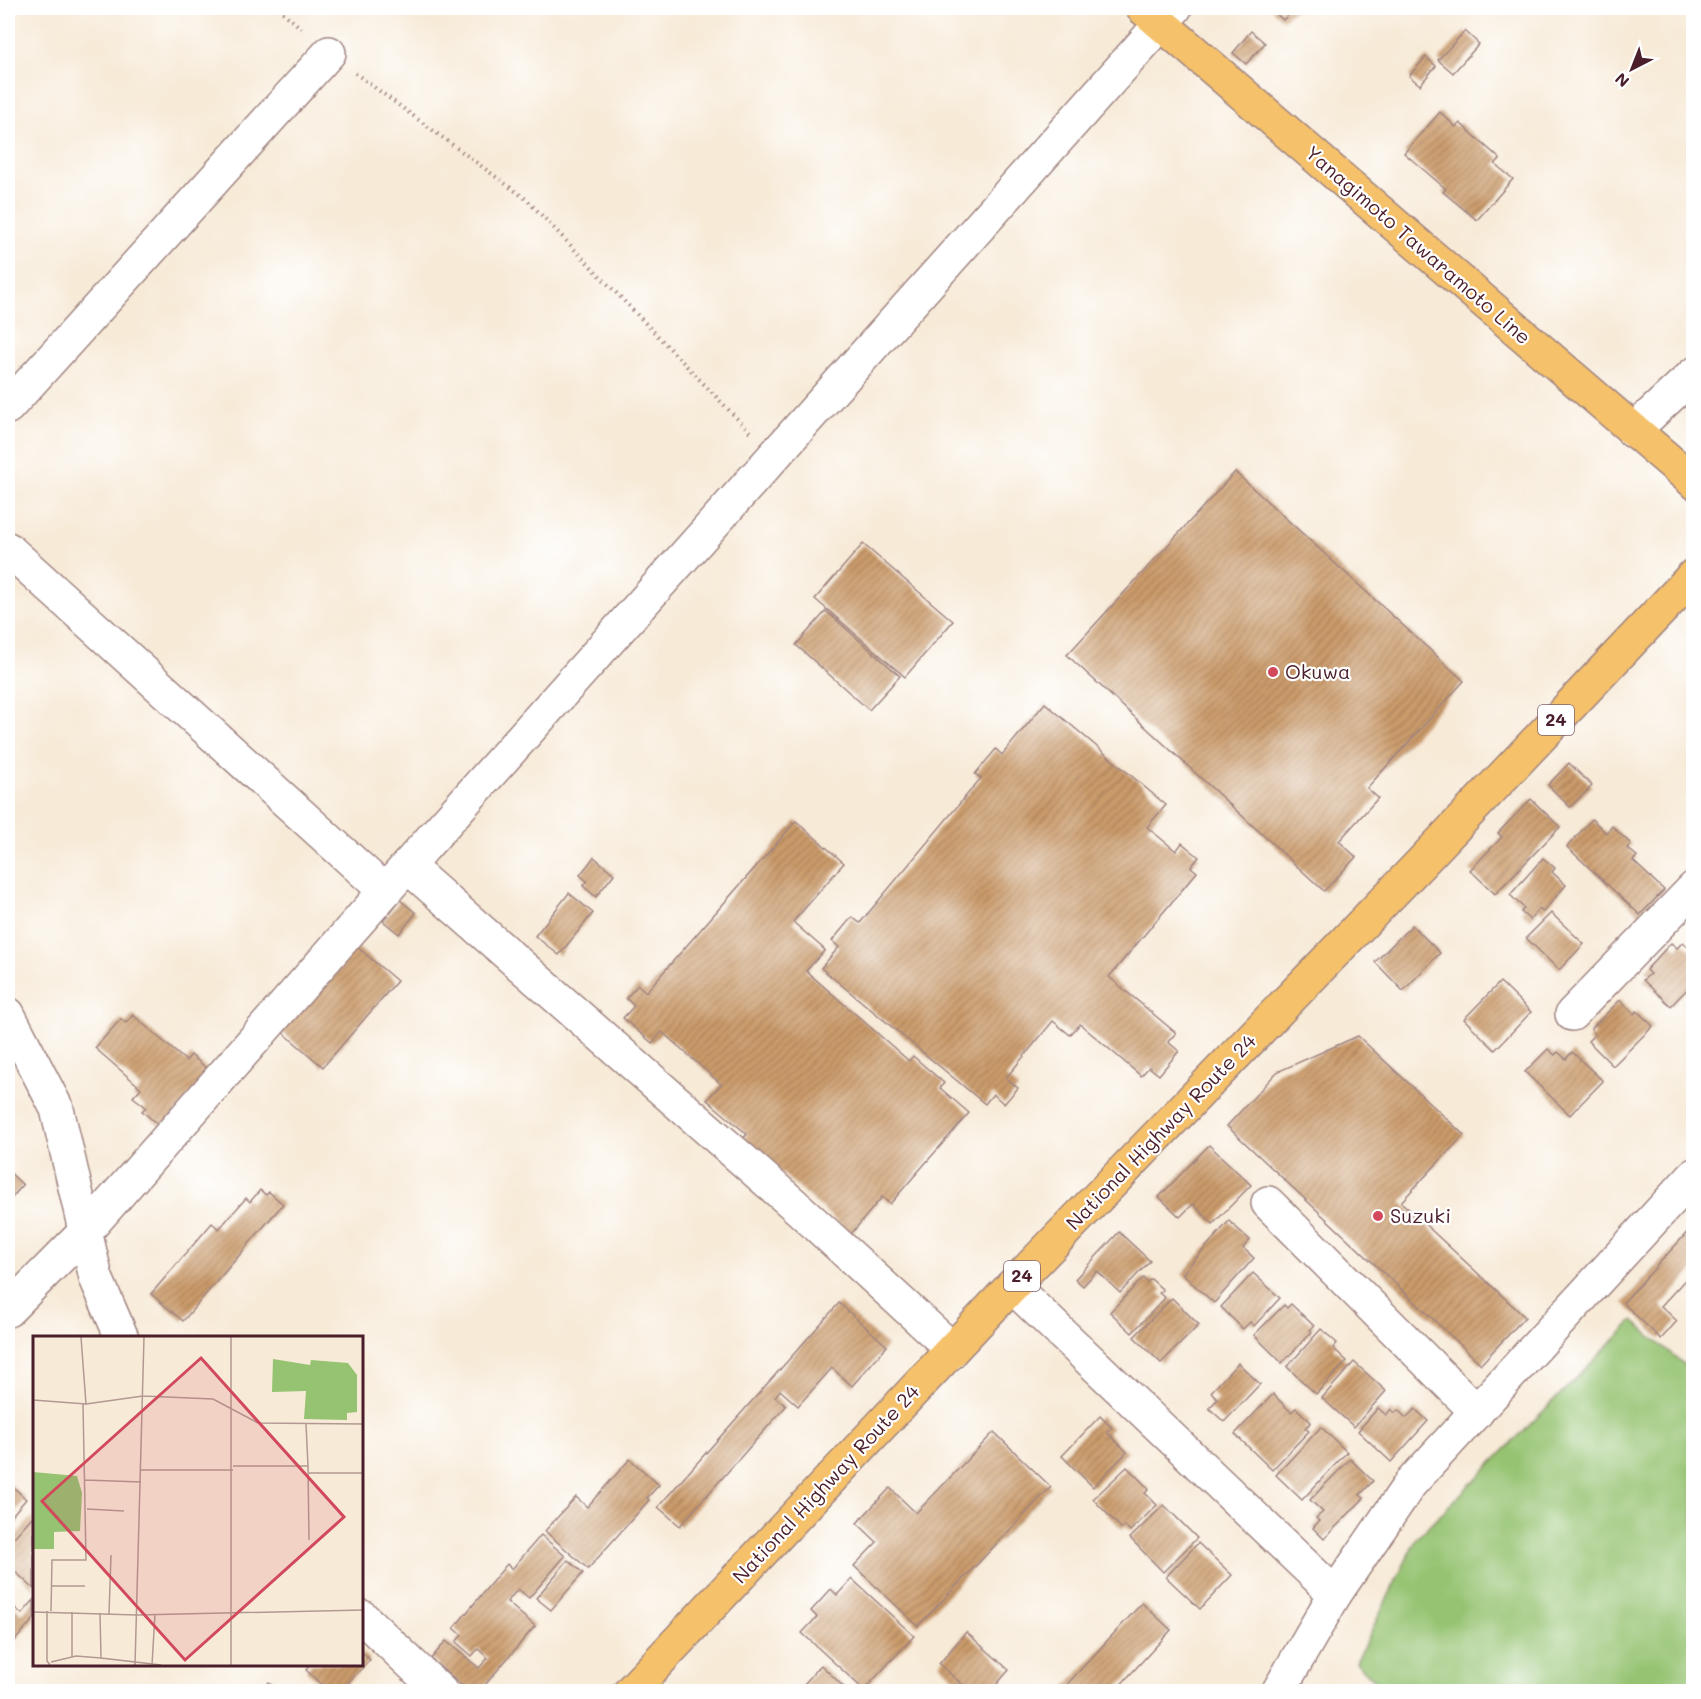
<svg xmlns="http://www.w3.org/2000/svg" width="1701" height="1699" viewBox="0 0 1701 1699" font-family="Mali,sans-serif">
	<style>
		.pitch { fill: #95c371; stroke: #70714e; stroke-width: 1.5 }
		.building { fill: url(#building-hatch) }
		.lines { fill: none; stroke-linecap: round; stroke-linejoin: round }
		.minor-casing { stroke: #a08481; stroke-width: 36 }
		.major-casing { stroke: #a08481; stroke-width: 36 }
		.highway-casing { stroke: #a08481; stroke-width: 36 }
		.path { stroke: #a08481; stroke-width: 4; stroke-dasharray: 1.5 4.5; stroke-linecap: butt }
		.minor { stroke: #fff; stroke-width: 33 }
		.major { stroke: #f5c16b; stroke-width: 33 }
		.highway { stroke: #f5c16b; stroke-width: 33 }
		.poi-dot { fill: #d1495b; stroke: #fff; stroke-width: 2 }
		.labels { text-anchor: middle; stroke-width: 4.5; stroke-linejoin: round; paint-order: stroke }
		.shield { fill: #fff; stroke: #80626b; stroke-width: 1.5 }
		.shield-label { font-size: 18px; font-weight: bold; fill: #4a1f2b }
		.street-label { font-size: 20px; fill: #4a1f2b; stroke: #fff }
		.poi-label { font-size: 20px; fill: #4a1f2b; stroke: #fff; text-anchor: start }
		.inset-road { fill: none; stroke: #b29992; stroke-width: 1.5 }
		.view { fill: #d1495b; fill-opacity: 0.15; stroke: #d1495b; stroke-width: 3 }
		.inset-edge { fill: none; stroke: #4a1f2b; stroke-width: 3 }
	</style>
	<defs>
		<pattern id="building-hatch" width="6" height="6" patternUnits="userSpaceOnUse" patternTransform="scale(1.5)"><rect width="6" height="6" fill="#cb9b6b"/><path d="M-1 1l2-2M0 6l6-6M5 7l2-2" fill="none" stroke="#a77e58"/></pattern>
	</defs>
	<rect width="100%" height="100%" fill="#fff"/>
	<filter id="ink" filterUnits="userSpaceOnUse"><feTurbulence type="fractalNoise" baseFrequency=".0167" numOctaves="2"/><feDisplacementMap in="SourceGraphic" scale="12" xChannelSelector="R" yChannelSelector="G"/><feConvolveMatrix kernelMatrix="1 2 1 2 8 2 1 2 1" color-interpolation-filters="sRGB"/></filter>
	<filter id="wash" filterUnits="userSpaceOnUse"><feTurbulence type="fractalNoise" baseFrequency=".008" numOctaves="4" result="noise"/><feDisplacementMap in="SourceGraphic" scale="24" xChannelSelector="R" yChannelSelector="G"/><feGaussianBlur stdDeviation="1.35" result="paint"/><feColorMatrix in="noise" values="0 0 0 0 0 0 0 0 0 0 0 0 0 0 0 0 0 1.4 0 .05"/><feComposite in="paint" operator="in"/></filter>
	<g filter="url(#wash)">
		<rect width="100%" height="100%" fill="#f7ead7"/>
		<polygon class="pitch" points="1633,1321 1693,1372 1693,1691 1384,1691 1356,1662 1417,1538"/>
		<g id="blocks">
			<g class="building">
				<polygon points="1270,8 1296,8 1283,20"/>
				<polygon points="1251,31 1265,43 1246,64 1233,53"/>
				<polygon points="1465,31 1479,44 1453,73 1438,60"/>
				<polygon points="1426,57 1436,66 1420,85 1409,76"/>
				<polygon points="1440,112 1456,127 1460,123 1500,159 1495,164 1513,179 1477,220 1443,192 1446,189 1404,153"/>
				<polygon points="1235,472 1464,681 1367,788 1378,798 1339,841 1356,857 1324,891 1067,655"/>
				<polygon points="863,544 953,621 905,677 815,599"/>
				<polygon points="826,611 900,676 869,710 796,645"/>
				<polygon points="1045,703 1166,805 1147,827 1176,851 1182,843 1199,857 1191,867 1197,872 1109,977 1176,1033 1168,1042 1179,1051 1159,1075 1149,1067 1141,1076 1080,1024 1070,1035 1053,1021 1006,1078 1018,1088 1004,1104 993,1094 985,1104 821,968 839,947 832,941 852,917 860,923 981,778 975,774 996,749 1002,755"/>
				<polygon points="1569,763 1592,786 1570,807 1548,785"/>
				<polygon points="1531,799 1560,827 1495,894 1470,870 1502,837 1498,833"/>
				<polygon points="1592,819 1606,833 1612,826 1631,844 1627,848 1637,856 1633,861 1664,890 1640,915 1567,847"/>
				<polygon points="796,821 844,863 793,922 825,950 806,971 909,1061 913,1056 944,1083 940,1088 969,1113 890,1204 882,1197 851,1234 743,1139 747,1134 707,1100 721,1084 662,1032 652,1043 623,1018 634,1006 626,998 638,985 646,992"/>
				<polygon points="594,857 614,874 596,897 583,886 587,881 580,875"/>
				<polygon points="1543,858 1555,868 1552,872 1566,885 1543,912 1539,909 1530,920 1521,912 1524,908 1510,895"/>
				<polygon points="569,893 593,913 559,955 535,936"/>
				<polygon points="400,900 416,913 399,934 383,921"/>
				<polygon points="1551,913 1584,944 1559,970 1526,938"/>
				<polygon points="1412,925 1440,953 1403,991 1375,962"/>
				<polygon points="1683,942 1694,953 1694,982 1671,1006 1643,980 1650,974 1646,970 1671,943 1677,948"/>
				<polygon points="355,945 397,981 323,1067 280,1030"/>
				<polygon points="1500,982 1531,1012 1495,1050 1464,1019"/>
				<polygon points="1620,1000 1634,1014 1637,1011 1653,1026 1613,1066 1588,1041 1595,1034 1591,1029"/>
				<polygon points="133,1015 186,1061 191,1055 211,1072 162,1128 142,1111 146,1107 133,1097 141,1088 95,1048 121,1019 126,1023"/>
				<polygon points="1358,1036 1464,1135 1401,1202 1525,1317 1481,1364 1227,1126 1277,1072"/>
				<polygon points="1548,1049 1555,1055 1558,1052 1566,1059 1572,1052 1603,1081 1570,1115 1525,1072"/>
				<polygon points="1209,1145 1251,1185 1213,1224 1193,1204 1180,1217 1159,1197"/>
				<polygon points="8,1171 23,1185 8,1202"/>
				<polygon points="260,1190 266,1195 269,1192 283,1204 183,1321 151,1294 212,1223 219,1229 246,1198 250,1202"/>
				<polygon points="1229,1221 1250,1240 1243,1248 1254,1258 1214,1303 1182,1274"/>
				<polygon points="1694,1225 1694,1270 1661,1306 1677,1321 1661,1339 1623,1303"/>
				<polygon points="1119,1232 1150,1261 1120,1293 1097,1271 1083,1286 1075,1279"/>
				<polygon points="1253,1273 1280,1298 1254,1326 1250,1322 1243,1329 1221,1307"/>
				<polygon points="1143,1278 1147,1282 1151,1279 1163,1290 1159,1293 1165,1298 1132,1333 1110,1312"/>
				<polygon points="1172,1298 1199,1325 1161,1363 1134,1337"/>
				<polygon points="839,1303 887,1346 852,1386 832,1368 798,1406 780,1390 775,1397 786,1406 680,1526 658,1507"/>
				<polygon points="1291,1304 1314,1326 1310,1330 1312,1332 1282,1363 1254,1335 1284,1305 1287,1308"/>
				<polygon points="1321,1329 1337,1343 1333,1348 1347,1361 1316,1394 1287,1367"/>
				<polygon points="1354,1362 1386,1391 1354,1427 1322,1398"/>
				<polygon points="1238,1363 1260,1384 1224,1422 1209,1408 1218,1399 1211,1392"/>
				<polygon points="1273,1394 1291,1412 1296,1408 1311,1422 1305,1428 1309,1431 1272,1470 1235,1434"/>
				<polygon points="1378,1408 1386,1415 1391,1409 1395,1413 1398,1410 1406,1418 1415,1409 1428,1421 1391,1462 1358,1431"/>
				<polygon points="1100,1416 1112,1428 1107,1432 1127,1452 1093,1487 1062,1456"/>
				<polygon points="1321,1427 1347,1452 1302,1500 1276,1475"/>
				<polygon points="994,1432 1051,1487 918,1626 854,1566 877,1542 857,1523 890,1488 916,1513"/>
				<polygon points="630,1459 659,1485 647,1498 649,1500 588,1569 545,1531 576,1497 587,1507"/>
				<polygon points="1350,1459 1373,1481 1360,1495 1364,1498 1324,1539 1313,1528 1319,1521 1316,1518 1323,1512 1310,1500"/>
				<polygon points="1127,1467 1149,1489 1145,1493 1157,1505 1130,1531 1125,1526 1122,1529 1093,1499"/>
				<polygon points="8,1482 26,1499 8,1520"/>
				<polygon points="1164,1505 1197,1538 1163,1572 1130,1538"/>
				<polygon points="32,1517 34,1519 34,1589 8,1565 8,1544"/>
				<polygon points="541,1535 565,1556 529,1598 518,1589 507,1602 535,1626 479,1692 469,1692 431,1659 446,1641 479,1668 488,1658 478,1649 472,1656 456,1642 462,1635 454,1628 507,1564 512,1569"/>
				<polygon points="1198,1543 1232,1575 1200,1609 1166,1577"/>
				<polygon points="568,1560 583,1573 551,1610 536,1598"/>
				<polygon points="852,1579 914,1636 864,1690 802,1633 817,1617 811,1611 831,1589 837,1595"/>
				<polygon points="34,1600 34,1619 12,1644 8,1640 8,1602 22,1614"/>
				<polygon points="1142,1603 1171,1630 1114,1692 1060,1692"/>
				<polygon points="966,1632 1009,1670 990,1692 971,1692 939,1664"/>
				<polygon points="362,1652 370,1660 339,1692 329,1692 306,1670 311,1664 362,1664"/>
				<polygon points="821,1665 849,1692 797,1692"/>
				<polygon points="269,1682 280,1692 261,1692"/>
			</g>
		</g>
	</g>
	<g filter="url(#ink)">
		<use href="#blocks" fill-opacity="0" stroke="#a08481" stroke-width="1.5"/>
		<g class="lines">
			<defs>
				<g id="minor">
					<polyline points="8,407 329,53"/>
					<polyline points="1633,431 1694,374"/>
					<polyline points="8,549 385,891"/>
					<polyline points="407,866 799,1209 940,1338 949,1354"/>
					<polyline points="8,1014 57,1109 96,1278 122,1338"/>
					<polyline points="1572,1014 1694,888"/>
					<polyline points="1268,1203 1477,1412"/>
					<polyline points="1012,1286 1335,1594"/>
					<polyline points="8,1310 86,1231 407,866 1175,8"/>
					<polyline points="362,1617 441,1692"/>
					<polyline points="1278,1692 1335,1594 1410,1484 1694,1175"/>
				</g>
				<polyline id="major" points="1143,8 1694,482"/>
				<polyline id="highway" points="630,1692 1012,1286 1419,865 1694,575"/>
			</defs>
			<use href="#minor" class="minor-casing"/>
			<use href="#major" class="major-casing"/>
			<use href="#highway" class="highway-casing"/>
			<g class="path">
				<polyline points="278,8 303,30"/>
				<polyline points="355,73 526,199 750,432"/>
			</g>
			<use href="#minor" class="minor"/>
			<use href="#major" class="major"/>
			<use href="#highway" class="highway"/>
		</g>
	</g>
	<g class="poi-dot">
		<circle cx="1273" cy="672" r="6"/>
		<circle cx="1378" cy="1216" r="6"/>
	</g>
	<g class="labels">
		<g class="shield">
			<rect x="1538" y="705" width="36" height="30" rx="4.5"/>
			<rect x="1004" y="1261" width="36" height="30" rx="4.5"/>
		</g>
		<g class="shield-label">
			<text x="1556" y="726">24</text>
			<text x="1022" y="1282">24</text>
		</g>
		<g class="street-label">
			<text transform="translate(1418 245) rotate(41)" y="7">Yanagimoto Tawaramoto Line</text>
			<text transform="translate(1161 1132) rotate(-46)" y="7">National Highway Route 24</text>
			<text transform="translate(826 1484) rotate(-47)" y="7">National Highway Route 24</text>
		</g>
		<g class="poi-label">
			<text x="1285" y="679">Okuwa</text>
			<text x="1390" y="1223">Suzuki</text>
		</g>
	</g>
	<g transform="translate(33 1336)">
		<rect width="330" height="330" fill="#f7ead7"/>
		<path d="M240,23L277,29L278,24L315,27L324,39V76L314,77V84L271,83L273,55L239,56Z" fill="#95c371"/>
		<path d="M0,136L44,140L49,157L47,195L21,196V213H1Z" fill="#95c371"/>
		<path class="inset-road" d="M48,1L53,68M198,1V329M110,60L180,63L225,87L330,88M0,64L53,68L110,60M200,130H275L273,88M275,130L276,204M108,134H200M276,137H330M52,144L108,146M54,173L91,175M19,250H52M14,275V325L17,329M18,275L19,224H53L50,68M0,276L104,279M39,276V321M67,277L68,322L128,329M76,278L78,219M104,279L330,274M18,326L43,320L68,322M102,329L111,1M119,329L122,278"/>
		<path class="view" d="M168,22L311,181L152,324L9,165Z"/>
		<rect width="330" height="330" class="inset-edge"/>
	</g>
	<rect width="1701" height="1699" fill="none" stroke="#fff" stroke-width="30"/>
	<g transform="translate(1632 69) rotate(222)" stroke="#ffffff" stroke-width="4.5" paint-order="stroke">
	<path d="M0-4.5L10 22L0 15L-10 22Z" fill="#4a1f2b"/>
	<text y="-9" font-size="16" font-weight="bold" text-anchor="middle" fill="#4a1f2b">N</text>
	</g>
</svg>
